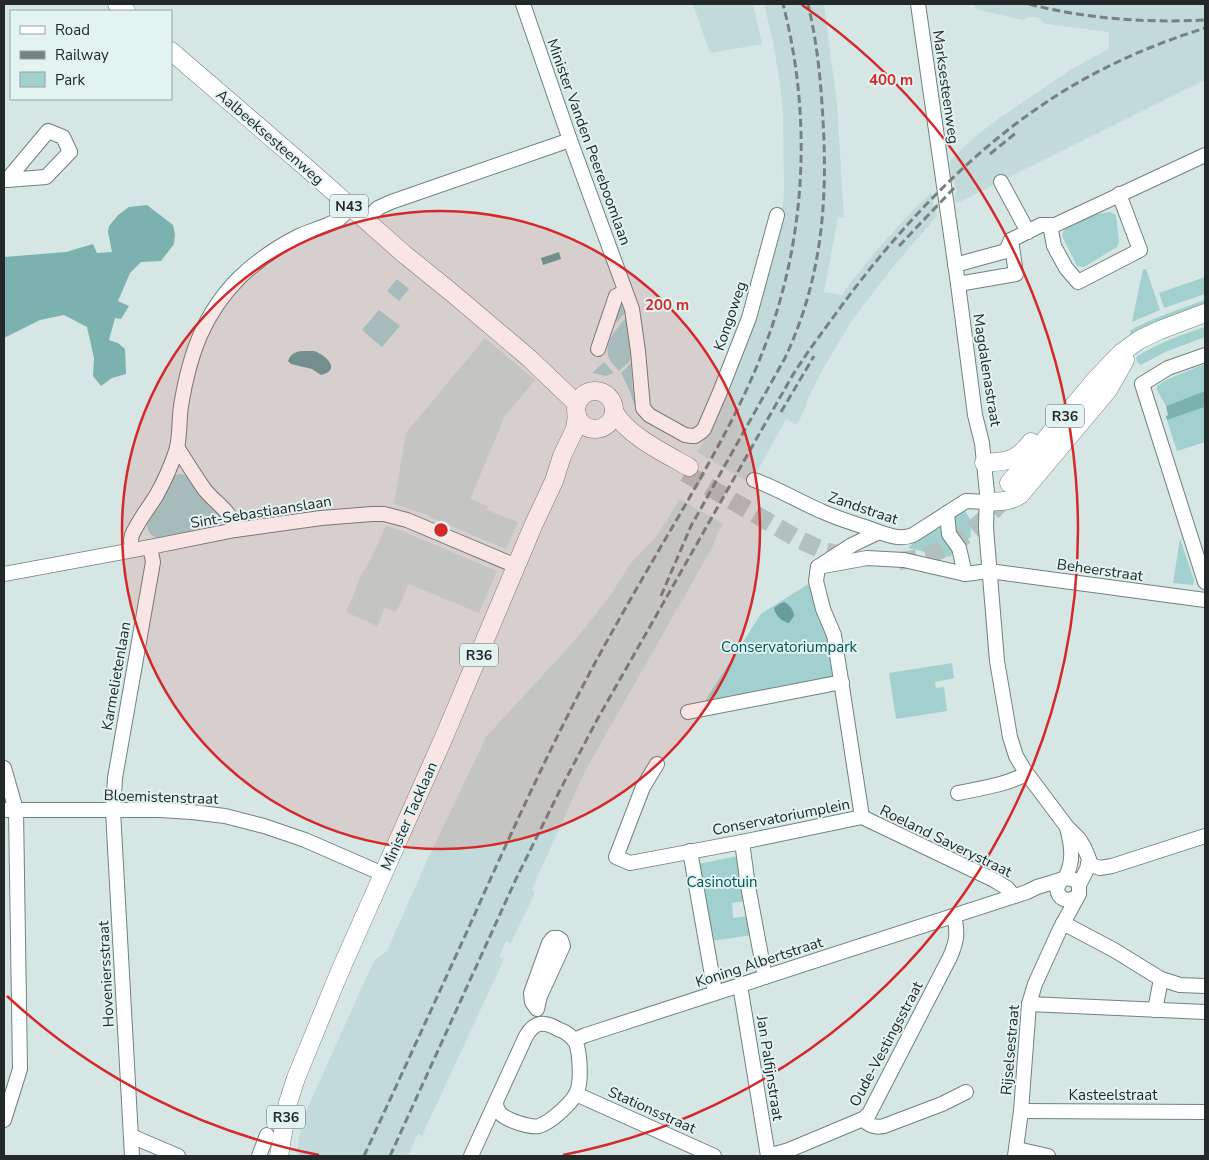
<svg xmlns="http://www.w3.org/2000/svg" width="1209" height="1160" viewBox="0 0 1209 1160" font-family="'Nunito Sans',sans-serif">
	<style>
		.built { fill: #c2dad9 }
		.green { fill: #a1d0ce }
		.forest { fill: #7bb2b0 }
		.water { fill: #669d9b }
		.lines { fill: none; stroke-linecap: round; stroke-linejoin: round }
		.major-tunnel { stroke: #b2c0bf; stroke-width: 18; stroke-dasharray: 18 9; stroke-linecap: butt }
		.minor-casing { stroke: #728180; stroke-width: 16 }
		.major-casing { stroke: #728180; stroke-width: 19 }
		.minor { stroke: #fff; stroke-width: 14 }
		.major { stroke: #fff; stroke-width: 18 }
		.rail { stroke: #768180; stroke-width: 3; stroke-dasharray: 8 4; stroke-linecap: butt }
		.ring { fill: none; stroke: #d62828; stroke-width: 2.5 }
		.labels { text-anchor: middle; stroke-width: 4; stroke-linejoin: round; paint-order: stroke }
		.shield { fill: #e3f3f2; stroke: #5d6665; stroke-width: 1 }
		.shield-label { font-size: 14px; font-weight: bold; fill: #232929 }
		.street-label { font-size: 15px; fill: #232929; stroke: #e3f3f2 }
		.park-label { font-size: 15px; fill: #015756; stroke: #e3f3f2 }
		.centre { fill: #d62828; stroke: #e3f3f2; stroke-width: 2.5 }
		.ring-label { font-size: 15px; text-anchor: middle; font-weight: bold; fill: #d62828; stroke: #e3f3f2; stroke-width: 4; stroke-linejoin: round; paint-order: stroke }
	</style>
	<rect width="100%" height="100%" fill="#d6e6e5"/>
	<g class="built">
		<polygon points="693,4 753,4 762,44 710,53"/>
		<polygon points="764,4 824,4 837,104 844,218 838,217 824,292 842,295 850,283 876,251 915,208 931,193 937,216 893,267 852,320 823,369 806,403 807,404 797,425 786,419 757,472 754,471 748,482 697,452 707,435 775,244 783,208 784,189 783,113 780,84 773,41"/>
		<polygon points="973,4 1205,4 1205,80 995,184 956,204 955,194 957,192 951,173 950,161 977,135 1001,117 1073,68 1109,49 1109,32 1053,25 1043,23 1040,18 1034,17 1028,17 1024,20 979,10 975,7"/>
		<polygon points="485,338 535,380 505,416 470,499 488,506 487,510 518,522 506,549 427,516 428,515 394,504 406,433"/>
		<polygon points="680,499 723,524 718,532 713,546 585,771 532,889 534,891 534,895 518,928 511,943 506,941 504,946 499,957 504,959 433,1112 423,1133 423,1136 418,1134 408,1156 297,1156 299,1136 308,1107 372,965 375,960 387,951 425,865 486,737 577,638 612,593 630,564 657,536"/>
		<polygon points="386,526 402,531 497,571 479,613 409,584 396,612 385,608 377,626 346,612 364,569 366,569"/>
	</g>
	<g class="green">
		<polygon points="1110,212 1116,215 1119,242 1117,247 1084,267 1077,266 1062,236 1064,230 1085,216"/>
		<polygon points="1143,269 1146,269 1160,310 1132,322"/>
		<polygon points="1205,277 1205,294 1164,308 1159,293"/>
		<polygon points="397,279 409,289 399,301 387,291"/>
		<path d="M1205,300V310L1129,337L1131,330C1155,317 1180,309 1205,300Z"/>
		<path d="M623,303L626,312L616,323C616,317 614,312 617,305Z"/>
		<polygon points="379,310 400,326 382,347 362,330"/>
		<path d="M628,316L632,337L629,341L631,360L619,371C616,367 611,363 609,358C603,343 618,326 628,316Z"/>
		<path d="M1205,327V337L1165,352L1141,365L1137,362L1136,357C1158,343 1181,335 1205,327Z"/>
		<polygon points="604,362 614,373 606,376 592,373"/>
		<polygon points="631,363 633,391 636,394 641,415 635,407 629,389 621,373"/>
		<polygon points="1205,364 1205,391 1166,406 1157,390 1157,386 1168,379"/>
		<polygon points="1205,407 1205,442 1177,451 1167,420"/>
		<path d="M178,474H182L188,476L219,513C220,520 218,525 212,529L162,539C152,538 147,532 147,523L172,478Z"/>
		<polygon points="965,511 970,519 971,537 965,541 954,532 953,518"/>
		<polygon points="942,527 955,552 950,557 908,548 914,542 935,529 935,530"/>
		<polygon points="1180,539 1194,580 1193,585 1173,583"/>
		<polygon points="808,584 823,619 836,674 833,680 701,707 761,614"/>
		<polygon points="952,663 954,678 935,682 936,688 944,687 947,711 896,719 889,673"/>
		<polygon points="738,856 746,901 732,903 733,918 749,916 752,935 711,941 698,864"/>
	</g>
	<g class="forest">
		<polygon points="147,205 173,225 175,234 174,244 161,261 141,262 130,273 118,301 129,306 121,319 115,318 109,340 118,343 125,349 126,374 112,378 101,386 93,376 94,358 87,327 64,315 40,320 4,338 4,257 66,252 93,244 97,253 112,252 108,232 109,226 118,215 129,207"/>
		<polygon points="1205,391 1205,407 1167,420 1166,416 1168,415 1166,406"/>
	</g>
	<g class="water">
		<polygon points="559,252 561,259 543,265 541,258"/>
		<path d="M314,351C326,355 342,370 321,375L312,369L291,364L288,361C292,349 303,351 314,351Z"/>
		<path d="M784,602C790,605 793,609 794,616L789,623C782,622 775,615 774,608L779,604Z"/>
	</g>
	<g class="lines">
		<g class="major-tunnel">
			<polyline points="685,473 796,538 824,551 851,557"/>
			<path d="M899,561C946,558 980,526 1010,493"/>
		</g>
		<defs>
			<g id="minor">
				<polyline points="523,4 570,140 632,309 638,351 643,408 649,415 685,435 692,436 695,436 701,432 704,429 720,392 749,318 777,215"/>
				<polyline points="918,4 958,284 975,415 982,443 987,493 986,528 997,661 1010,737 1016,756 1025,771 1067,827 1079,839 1084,847 1089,859 1087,869 1079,885 1079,894 1060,929 1035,984 1029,1004 1021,1111 1015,1156"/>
				<polyline points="4,180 7,180 46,177 70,152 63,137 48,131 7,180"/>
				<polyline points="1001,182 1028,232"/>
				<polyline points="366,220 378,208 391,202 570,140"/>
				<polyline points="1050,225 1054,246 1066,268 1078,282 1140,250 1119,194"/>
				<polyline points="955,265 1006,251 1011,240 1041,225 1055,225 1205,155"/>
				<polyline points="958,284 1016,274 1011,240"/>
				<polyline points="598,349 616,296 625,292"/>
				<polyline points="1205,355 1168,368 1142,384 1205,582"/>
				<path d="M177,447C186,461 195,476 205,490C217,505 231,510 235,530"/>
				<path d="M754,480C777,488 798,501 821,511C836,518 852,523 868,528C882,533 899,541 913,535L966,501L987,502"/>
				<polyline points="947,513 949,534 959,548 965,574"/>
				<path d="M132,550L131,540L132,535C138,521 148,509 156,496C164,482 172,464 177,448C180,434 179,420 181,406C189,356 203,314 240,277C257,261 277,247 299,236C309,231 333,225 340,218C344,215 347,210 350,207"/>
				<polyline points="818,567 867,558 904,560 965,574 989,571 1205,600"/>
				<polyline points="4,574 150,547 235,530 321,518 372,514 384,514 407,520 516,566"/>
				<polyline points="688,712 842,682"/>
				<polyline points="657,764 643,787 616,857 630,863 742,842 862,817"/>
				<polyline points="4,768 16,810 20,1069 4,1120"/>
				<path d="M958,793C981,788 1006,785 1026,774"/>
				<polyline points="4,810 160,810 192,812 225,816 264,826 305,840 383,874"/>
				<polyline points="862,817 834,635 823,609 816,581 818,567 852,545 879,532"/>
				<polyline points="862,817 994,880 1007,888 1014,896"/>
				<polyline points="742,842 748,886 765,977"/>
				<polyline points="690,851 715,992"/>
				<polyline points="1088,864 1100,868 1112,866 1205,836"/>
				<path d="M1065,878C1074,862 1072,846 1067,828"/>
				<path d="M1061,880L1057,888C1058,899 1067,903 1076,897"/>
				<polyline points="1063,923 1114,950 1161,979 1180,985 1205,986"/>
				<polygon points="553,938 558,938 561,940 563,946 540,996 537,1009 532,1002 531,993 549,943"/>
				<polyline points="740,985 768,1156"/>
				<polyline points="1029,1004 1205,1012"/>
				<polyline points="1155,1010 1161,979"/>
				<polyline points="574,1040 586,1035 1027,892 1037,887 1067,878 1075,880 1079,885"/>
				<polyline points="576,1094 714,1156"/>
				<polyline points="1021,1111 1205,1112"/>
				<path d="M863,1119C869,1126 875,1128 884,1126L942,1104L966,1092"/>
				<polyline points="131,1136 178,1156"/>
				<polyline points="1017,1149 1048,1156"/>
				<polyline points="132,1156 113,811 115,778 153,562 150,547"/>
				<polyline points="259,1156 267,1135"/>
				<path d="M471,1156L526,1036C535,1021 544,1021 558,1029C566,1032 572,1036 576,1043C580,1053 581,1079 578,1089C575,1101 551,1122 539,1126C530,1128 506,1120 500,1113C497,1110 496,1106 496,1102"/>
				<path d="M768,1156L789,1150L863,1119L869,1114L950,957C957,941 958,933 954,916"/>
			</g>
			<g id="major">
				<polyline points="117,4 126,11"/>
				<polyline points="171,51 309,170 404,254 451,292 529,358 577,404"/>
				<circle cx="595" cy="410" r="19"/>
				<path d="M614,411C626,435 666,454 689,467"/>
				<path d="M984,463C1008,461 1015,462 1031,442"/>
				<polyline points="1009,483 1096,379 1121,353 1139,340 1160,330 1205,313"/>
				<path d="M987,502C999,501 1010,502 1020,495L1108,390L1125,360"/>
				<polyline points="279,1156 288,1103 296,1078 340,971 444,737 533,526 554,481 562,456 575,429 577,415"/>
			</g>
		</defs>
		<use href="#minor" class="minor-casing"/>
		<use href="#major" class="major-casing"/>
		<use href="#minor" class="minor"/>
		<use href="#major" class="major"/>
		<g class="rail">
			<path d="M1029,4C1086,19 1147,23 1205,20"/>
			<polyline points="990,154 1017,132"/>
			<polyline points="899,246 954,188"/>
			<polyline points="781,412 814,356"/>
			<path d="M661,596L691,526L785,358C821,281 828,205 823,121C821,81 817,42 808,4"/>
			<path d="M364,1156C399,1080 434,1004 469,927C502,853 536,778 573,705C608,636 648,569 687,502C714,454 741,407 761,356C806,245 813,120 783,4"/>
			<path d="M390,1156L516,879L559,792L598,718L791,378C805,355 821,334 837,312C899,227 976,144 1067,89C1110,63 1157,43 1205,28"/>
		</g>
	</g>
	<circle cx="441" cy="530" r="319" fill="#d62828" fill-opacity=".12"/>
	<g class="ring">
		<circle cx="441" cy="530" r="319"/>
		<path d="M319 1155A637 637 0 0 1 7 996M802 5A637 637 0 0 1 563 1155"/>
	</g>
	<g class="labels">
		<g class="shield">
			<rect x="330" y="194.5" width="38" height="23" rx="4"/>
			<rect x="1046" y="404.5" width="38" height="23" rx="4"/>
			<rect x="460" y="643.5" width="38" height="23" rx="4"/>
			<rect x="267" y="1105.5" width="38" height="23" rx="4"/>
		</g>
		<g class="shield-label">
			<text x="349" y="211">N43</text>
			<text x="1065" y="421">R36</text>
			<text x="479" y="660">R36</text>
			<text x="286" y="1122">R36</text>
		</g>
		<g class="street-label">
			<text transform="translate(946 87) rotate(82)" y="5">Marksesteenweg</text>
			<text transform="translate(270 137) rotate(41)" y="5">Aalbeeksesteenweg</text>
			<text transform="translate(589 142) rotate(70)" y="5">Minister Vanden Peereboomlaan</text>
			<text transform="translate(730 316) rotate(-71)" y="5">Kongoweg</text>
			<text transform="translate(987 370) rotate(81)" y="5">Magdalenastraat</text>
			<text transform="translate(863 508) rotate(19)" y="5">Zandstraat</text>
			<text transform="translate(261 512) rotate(-9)" y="5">Sint-Sebastiaanslaan</text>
			<text transform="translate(1100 570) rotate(8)" y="5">Beheerstraat</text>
			<text transform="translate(116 676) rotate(-80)" y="5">Karmelietenlaan</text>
			<text transform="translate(161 797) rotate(2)" y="5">Bloemistenstraat</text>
			<text transform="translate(409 816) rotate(-66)" y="5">Minister Tacklaan</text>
			<text transform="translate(781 817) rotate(-11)" y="5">Conservatoriumplein</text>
			<text transform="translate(946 841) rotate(26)" y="5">Roeland Saverystraat</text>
			<text transform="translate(759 962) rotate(-18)" y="5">Koning Albertstraat</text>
			<text transform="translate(106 974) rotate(-93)" y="5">Hoveniersstraat</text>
			<text transform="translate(886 1044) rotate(-62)" y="5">Oude-Vestingsstraat</text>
			<text transform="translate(1010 1050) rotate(-85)" y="5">Rijselsestraat</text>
			<text transform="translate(770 1068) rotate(81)" y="5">Jan Palfijnstraat</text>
			<text x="1113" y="1100">Kasteelstraat</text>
			<text transform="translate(652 1110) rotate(24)" y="5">Stationsstraat</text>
		</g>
		<g class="park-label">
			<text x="789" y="652">Conservatoriumpark</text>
			<text x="722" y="887">Casinotuin</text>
		</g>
	</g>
	<circle cx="441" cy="530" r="8" class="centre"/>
	<g class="ring-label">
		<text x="891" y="85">400 m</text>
		<text x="667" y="310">200 m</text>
	</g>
	<rect width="1209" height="1160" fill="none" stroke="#232929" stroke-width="10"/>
	<rect x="10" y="10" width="162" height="90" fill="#e3f3f2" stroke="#96a2a2"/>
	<rect x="20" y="26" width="25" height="8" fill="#ffffff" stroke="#96a2a2"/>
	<text x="55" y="35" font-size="15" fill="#232929">Road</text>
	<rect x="20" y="51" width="25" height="8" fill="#768180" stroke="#96a2a2"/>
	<text x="55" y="60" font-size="15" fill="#232929">Railway</text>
	<rect x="20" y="72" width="25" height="15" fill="#a1d0ce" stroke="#96a2a2"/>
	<text x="55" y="85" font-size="15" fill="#232929">Park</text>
</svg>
